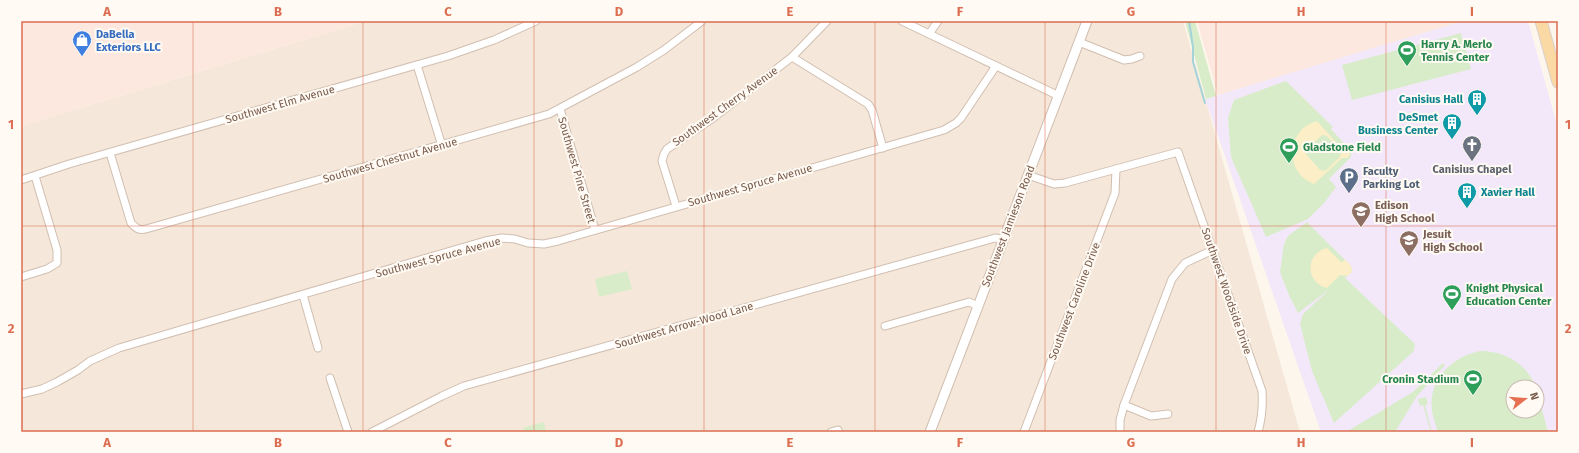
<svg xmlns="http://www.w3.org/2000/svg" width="1579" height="453" viewBox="0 0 1579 453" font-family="'Fira Sans',sans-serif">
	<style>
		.residential { fill: #f5e8da }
		.commercial { fill: #fde8e0 }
		.education { fill: #f3e8fa; fill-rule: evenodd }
		.green { fill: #d8ecc9 }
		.sand { fill: #fcefc7; fill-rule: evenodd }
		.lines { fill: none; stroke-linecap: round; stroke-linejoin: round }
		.stream { stroke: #a5d3da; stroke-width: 2 }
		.minor-casing { stroke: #d1beb0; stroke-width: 9 }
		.tertiary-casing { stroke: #d1beb0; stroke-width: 11 }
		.primary-casing { stroke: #dad1cd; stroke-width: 13 }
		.minor { stroke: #fff; stroke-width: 7 }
		.tertiary { stroke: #fff; stroke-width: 9 }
		.primary { stroke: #fbd9a5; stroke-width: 11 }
		.grid { fill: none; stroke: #dc6d51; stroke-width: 1; stroke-opacity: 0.55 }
		.labels { text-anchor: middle; stroke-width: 4; stroke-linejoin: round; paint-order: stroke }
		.shop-label { font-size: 11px; font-weight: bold; fill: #366cbe; stroke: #fffaf3; text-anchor: start }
		.leisure-label { font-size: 11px; font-weight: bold; fill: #27864d; stroke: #fffaf3; text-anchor: start }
		.culture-label { font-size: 11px; font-weight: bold; fill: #0d838f; stroke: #fffaf3; text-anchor: end }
		.street-label { font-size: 11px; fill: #7a5c4d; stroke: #fffaf3 }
		.worship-label { font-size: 11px; font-weight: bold; fill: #5b616d; stroke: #fffaf3 }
		.service-label { font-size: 11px; font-weight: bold; fill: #4e5e75; stroke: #fffaf3; text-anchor: start }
		.education-label { font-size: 11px; font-weight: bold; fill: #785e54; stroke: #fffaf3; text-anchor: start }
		.neatline { fill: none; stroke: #dc6d51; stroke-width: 1.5 }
		.grid-label { font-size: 13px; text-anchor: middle; font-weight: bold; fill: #dc6d51 }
	</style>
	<rect width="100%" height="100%" fill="#fdf6ec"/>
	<polygon class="residential" points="366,21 1183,21 1300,432 21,432 21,126"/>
	<g class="commercial">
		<polygon points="21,21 366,21 21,126"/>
		<polygon points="1197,21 1463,21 1218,95"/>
	</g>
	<path class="education" d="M1463,21H1528L1558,128V432H1321L1205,99ZM1513,387H1537V411H1513Z"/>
	<g class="green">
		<polygon points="1185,21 1195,21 1216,96 1206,99"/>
		<polygon points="1461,33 1471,69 1352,100 1342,65"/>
		<polygon points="1286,81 1333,127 1331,129 1351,151 1351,157 1329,179 1336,187 1324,203 1308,219 1266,237 1231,157 1228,118 1234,100"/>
		<polygon points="1307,222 1351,266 1352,272 1345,278 1415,344 1414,351 1334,423 1312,371 1300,324 1303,314 1330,289 1298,313 1289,295 1280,272 1284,244 1288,236"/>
		<polygon points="627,271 632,289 599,297 595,279"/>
		<path d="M1480,351C1505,351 1526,363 1536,387H1513V411H1537V391L1548,432H1438C1436,425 1433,418 1432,411C1428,380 1451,357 1480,351Z"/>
		<polygon points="1443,363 1445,365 1417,396 1395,432 1346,432 1413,392"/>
		<polygon points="1426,397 1428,404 1425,405 1432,432 1431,432 1423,405 1420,406 1418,399"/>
		<polygon points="544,422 546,432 524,432 523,428"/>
	</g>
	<g class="sand">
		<path d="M1317,121L1342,149H1347L1350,154L1348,158H1342L1314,184C1284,173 1286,129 1317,121ZM1322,135L1327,136L1341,151L1340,157L1325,171L1320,170L1306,154V150Z"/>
		<path d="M1327,248L1341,262L1346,260L1351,266L1352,272L1347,276L1340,275L1327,288C1305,283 1305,253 1327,248Z"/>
	</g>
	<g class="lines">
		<polyline class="stream" points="1189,21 1193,47 1193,62 1205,103"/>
		<defs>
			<g id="minor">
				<polyline points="902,21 1059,96"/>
				<polyline points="929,34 938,21"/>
				<polyline points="1079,42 1124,60 1132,59 1140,56"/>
				<polyline points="792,57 868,104 872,110 883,148"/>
				<polyline points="417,65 442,146"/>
				<polyline points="560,109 595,230"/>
				<path d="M110,153L131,223C136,228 139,231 146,229L549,114L637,67L664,50L702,21"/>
				<path d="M1028,175L1054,184L1065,183L1178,152L1262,391C1263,406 1262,418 1258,432"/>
				<polyline points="21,180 69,164 448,56 494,40 536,21"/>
				<polyline points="676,206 662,161 664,154 667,149 713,118 792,57 827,21"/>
				<polyline points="21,277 47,269 57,263 57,250 35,176"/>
				<polyline points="303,295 318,348"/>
				<polyline points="885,326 969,302 978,306"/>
				<polyline points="330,378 348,432"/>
				<polyline points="21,394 42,389 57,382 78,370 90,361 119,348 485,241 502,238 515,239 528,243 544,244 558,241 944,130 956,123 961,118 996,66"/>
				<polyline points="1124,405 1151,416 1168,414"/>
				<polyline points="372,432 442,396 464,386 995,238 1003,239"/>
				<polyline points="831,432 838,430"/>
				<polyline points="1024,432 1115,193 1116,169"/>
				<polyline points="1120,432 1120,420 1124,405 1172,279 1185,263 1213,250"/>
			</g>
			<polyline id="tertiary" points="930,432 1087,21"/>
			<polyline id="primary" points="1541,21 1558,82"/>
		</defs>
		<use href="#minor" class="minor-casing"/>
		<use href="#tertiary" class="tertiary-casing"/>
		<use href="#primary" class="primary-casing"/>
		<use href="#minor" class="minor"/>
		<use href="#tertiary" class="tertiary"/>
		<use href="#primary" class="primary"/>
	</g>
	<path class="grid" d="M193,21V432M363,21V432M534,21V432M704,21V432M875,21V432M1045,21V432M1216,21V432M1386,21V432M21,226H1558"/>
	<defs>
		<symbol id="shop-pin" viewBox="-11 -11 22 30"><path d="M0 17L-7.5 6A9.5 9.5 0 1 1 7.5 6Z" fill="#3f7fe0" stroke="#fffaf3"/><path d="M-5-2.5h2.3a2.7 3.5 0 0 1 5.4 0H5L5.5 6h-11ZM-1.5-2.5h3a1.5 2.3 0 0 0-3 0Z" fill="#fff"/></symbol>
		<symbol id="stadium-pin" viewBox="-11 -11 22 30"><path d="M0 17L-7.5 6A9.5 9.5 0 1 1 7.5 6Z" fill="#2e9e5b" stroke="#fffaf3"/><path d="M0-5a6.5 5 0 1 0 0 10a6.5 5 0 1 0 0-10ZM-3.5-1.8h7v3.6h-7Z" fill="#fff"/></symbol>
		<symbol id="building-pin" viewBox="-11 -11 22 30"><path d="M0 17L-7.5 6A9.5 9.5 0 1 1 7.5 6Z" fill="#0f9aa8" stroke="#fffaf3"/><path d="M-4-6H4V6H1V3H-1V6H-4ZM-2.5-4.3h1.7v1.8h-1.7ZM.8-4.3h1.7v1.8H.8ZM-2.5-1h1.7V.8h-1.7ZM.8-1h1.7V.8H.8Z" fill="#fff"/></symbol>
		<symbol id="church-pin" viewBox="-11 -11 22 30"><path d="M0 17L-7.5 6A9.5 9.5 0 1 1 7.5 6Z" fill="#6b7280" stroke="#fffaf3"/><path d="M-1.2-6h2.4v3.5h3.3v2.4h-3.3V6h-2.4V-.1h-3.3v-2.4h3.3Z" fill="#fff"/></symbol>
		<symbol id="parking-pin" viewBox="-11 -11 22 30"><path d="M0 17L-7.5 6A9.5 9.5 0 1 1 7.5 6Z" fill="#5c6f8a" stroke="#fffaf3"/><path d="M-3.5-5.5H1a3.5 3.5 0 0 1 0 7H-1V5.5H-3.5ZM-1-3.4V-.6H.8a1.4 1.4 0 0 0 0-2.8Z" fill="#fff"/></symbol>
		<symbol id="school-pin" viewBox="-11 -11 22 30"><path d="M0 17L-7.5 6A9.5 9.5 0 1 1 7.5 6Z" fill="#8d6e63" stroke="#fffaf3"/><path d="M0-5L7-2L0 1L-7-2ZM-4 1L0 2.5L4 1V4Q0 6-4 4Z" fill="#fff"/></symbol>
	</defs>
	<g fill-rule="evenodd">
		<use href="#shop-pin" x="71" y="29" width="22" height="30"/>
		<use href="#stadium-pin" x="1396" y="39" width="22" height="30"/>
		<use href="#building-pin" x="1466" y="88" width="22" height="30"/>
		<use href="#building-pin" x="1441" y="112" width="22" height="30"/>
		<use href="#church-pin" x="1461" y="134" width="22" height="30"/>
		<use href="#stadium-pin" x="1278" y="136" width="22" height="30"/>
		<use href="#parking-pin" x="1338" y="166" width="22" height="30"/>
		<use href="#building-pin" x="1456" y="181" width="22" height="30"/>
		<use href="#school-pin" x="1350" y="200" width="22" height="30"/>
		<use href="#school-pin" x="1398" y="229" width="22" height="30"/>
		<use href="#stadium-pin" x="1441" y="283" width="22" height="30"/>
		<use href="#stadium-pin" x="1462" y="368" width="22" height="30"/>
	</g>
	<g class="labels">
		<g class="shop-label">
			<text x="96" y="38">DaBella<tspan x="96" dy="13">Exteriors LLC</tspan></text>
		</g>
		<g class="leisure-label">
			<text x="1421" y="48">Harry A. Merlo<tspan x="1421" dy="13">Tennis Center</tspan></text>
			<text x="1303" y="151">Gladstone Field</text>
			<text x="1466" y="292">Knight Physical<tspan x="1466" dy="13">Education Center</tspan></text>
			<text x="1459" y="383" text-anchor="end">Cronin Stadium</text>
		</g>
		<g class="culture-label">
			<text x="1463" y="103">Canisius Hall</text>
			<text x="1438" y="121">DeSmet<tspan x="1438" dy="13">Business Center</tspan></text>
			<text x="1481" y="196" text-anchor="start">Xavier Hall</text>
		</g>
		<g class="street-label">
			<text transform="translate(280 104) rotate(-16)" y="4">Southwest Elm Avenue</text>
			<text transform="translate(725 106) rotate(-36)" y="4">Southwest Cherry Avenue</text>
			<text transform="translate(390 160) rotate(-16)" y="4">Southwest Chestnut Avenue</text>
			<text transform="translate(577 170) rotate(74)" y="4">Southwest Pine Street</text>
			<text transform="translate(750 185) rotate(-16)" y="4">Southwest Spruce Avenue</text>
			<text transform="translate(1008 226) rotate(-69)" y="4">Southwest Jamieson Road</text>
			<text transform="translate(438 257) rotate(-15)" y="4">Southwest Spruce Avenue</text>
			<text transform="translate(1227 291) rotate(71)" y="4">Southwest Woodside Drive</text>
			<text transform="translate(1074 301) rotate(-69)" y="4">Southwest Caroline Drive</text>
			<text transform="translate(684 325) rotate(-16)" y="4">Southwest Arrow-Wood Lane</text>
		</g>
		<g class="worship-label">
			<text x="1472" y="173">Canisius Chapel</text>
		</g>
		<g class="service-label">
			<text x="1363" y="175">Faculty<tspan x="1363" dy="13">Parking Lot</tspan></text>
		</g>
		<g class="education-label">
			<text x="1375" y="209">Edison<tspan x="1375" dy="13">High School</tspan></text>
			<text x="1423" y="238">Jesuit<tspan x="1423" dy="13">High School</tspan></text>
		</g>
	</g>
	<rect width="1579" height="453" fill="none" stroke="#fffaf3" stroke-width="44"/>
	<g transform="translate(1525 399) rotate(73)"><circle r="19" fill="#fffaf3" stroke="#cabbb1"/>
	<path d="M0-3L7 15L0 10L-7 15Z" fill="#e76f51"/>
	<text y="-6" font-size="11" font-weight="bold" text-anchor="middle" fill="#7a5c4d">N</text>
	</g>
	<rect x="22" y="22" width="1535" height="409" class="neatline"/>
	<g class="grid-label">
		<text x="107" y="16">A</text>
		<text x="278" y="16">B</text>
		<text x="448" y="16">C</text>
		<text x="619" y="16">D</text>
		<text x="790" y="16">E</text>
		<text x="960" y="16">F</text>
		<text x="1131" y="16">G</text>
		<text x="1301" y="16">H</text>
		<text x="1472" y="16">I</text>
		<text x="11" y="129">1</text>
		<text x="1568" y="129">1</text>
		<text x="11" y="333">2</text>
		<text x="1568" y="333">2</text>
		<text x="107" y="447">A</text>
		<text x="278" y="447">B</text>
		<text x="448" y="447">C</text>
		<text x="619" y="447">D</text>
		<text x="790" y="447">E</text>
		<text x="960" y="447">F</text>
		<text x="1131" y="447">G</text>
		<text x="1301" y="447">H</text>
		<text x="1472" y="447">I</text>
	</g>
</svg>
